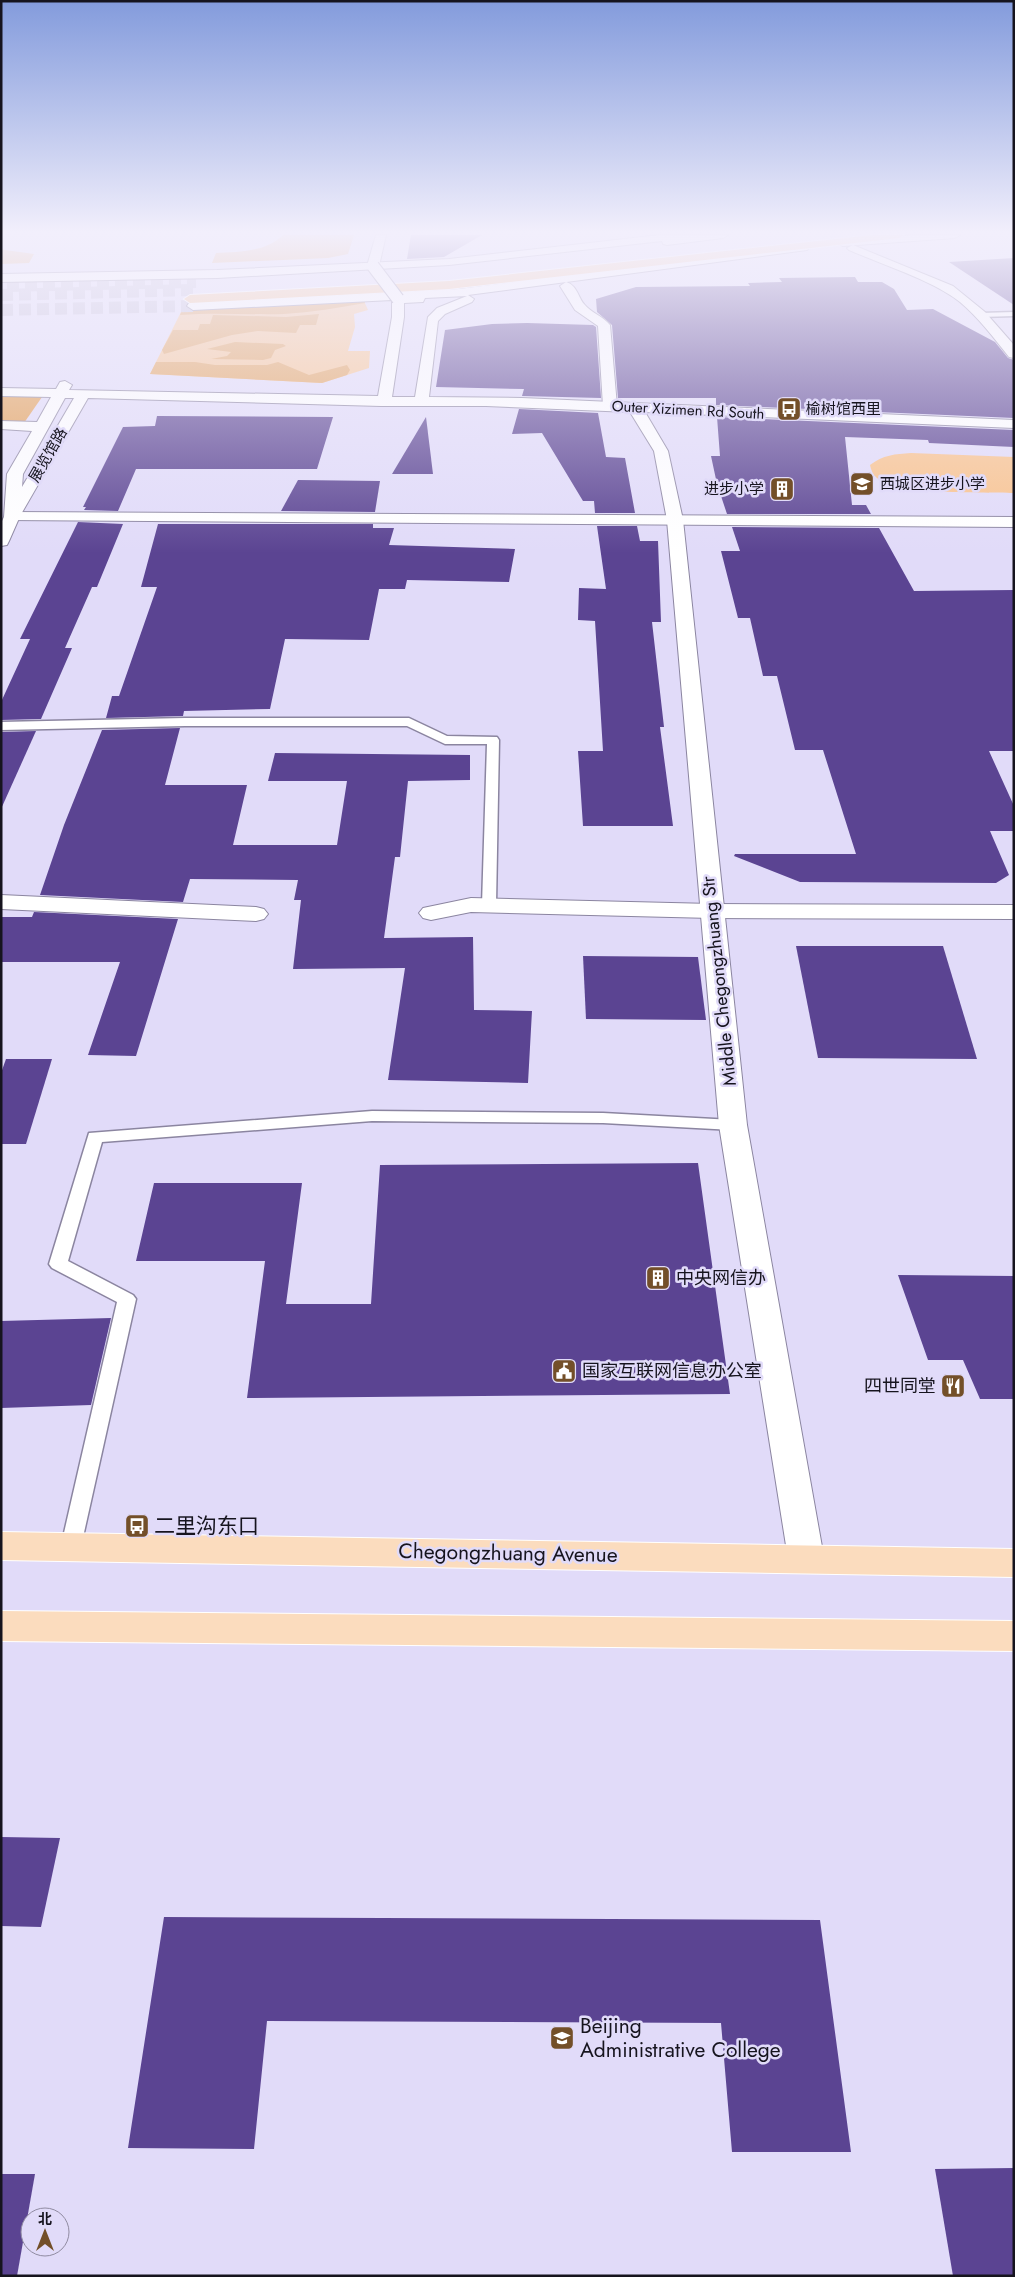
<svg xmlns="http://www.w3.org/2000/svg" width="1015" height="2277" viewBox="0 0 1015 2277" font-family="Jost,'Noto Sans SC',sans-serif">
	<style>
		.green { fill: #f9c28c }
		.forest { fill: #e39d52 }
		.building { fill: #5b4492 }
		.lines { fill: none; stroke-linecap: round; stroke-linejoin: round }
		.secondary-tunnel { stroke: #c3bdd8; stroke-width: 12; stroke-dasharray: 12 6; stroke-linecap: butt }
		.highway-tunnel { stroke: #c3bdd8; stroke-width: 12; stroke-dasharray: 12 6; stroke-linecap: butt }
		.lane-casing { stroke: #8b85a0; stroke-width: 3 }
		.street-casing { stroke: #8b85a0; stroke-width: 2 }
		.secondary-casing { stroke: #8b85a0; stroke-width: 2 }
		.primary-casing { stroke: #fff; stroke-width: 2 }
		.highway-casing { stroke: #fff; stroke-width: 2 }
		.lane { fill: #fff; fill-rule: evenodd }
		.street { fill: #fff; fill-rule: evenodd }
		.secondary { fill: #fff; fill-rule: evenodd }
		.primary { fill: #fbdcbe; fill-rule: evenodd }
		.highway { fill: #f8c492; fill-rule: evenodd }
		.secondary-bridge-casing { stroke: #8b85a0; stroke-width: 14; stroke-linecap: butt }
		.secondary-bridge { stroke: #fff; stroke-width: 12 }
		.labels { text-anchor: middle; stroke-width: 5; stroke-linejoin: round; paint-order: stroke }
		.far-poi-label { font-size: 15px; fill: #16141e; stroke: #e1dbf9; text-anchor: start }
		.far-street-label { font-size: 15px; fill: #16141e; stroke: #e1dbf9 }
		.street-label { font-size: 18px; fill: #16141e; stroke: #e1dbf9 }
		.poi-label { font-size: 18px; fill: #16141e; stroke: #e1dbf9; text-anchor: start }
		.near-poi-label { font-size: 21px; fill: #16141e; stroke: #e1dbf9; text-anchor: start }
		.near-street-label { font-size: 21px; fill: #16141e; stroke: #e1dbf9 }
	</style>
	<rect width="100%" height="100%" fill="#e1dbf9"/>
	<g class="green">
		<polygon points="364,301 368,310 354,314 355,327 348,351 370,351 369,368 322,383 150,374 182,310"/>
		<path d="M911,453L1014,457V493C985,492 897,495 877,478C873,475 871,470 870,465C883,455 895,454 911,453Z"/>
	</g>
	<g class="forest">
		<path d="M283,235H354L348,254L328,258L212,263L216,253C239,252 266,252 283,235Z"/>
		<polygon points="1,249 5,250 34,254 29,263 1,264"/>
		<path d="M364,301L365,303C338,308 312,312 284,314C249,315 215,312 180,315L182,310Z"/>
		<polygon points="319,314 316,325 300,325 296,333 258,331 232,335 164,354 162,350 173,330 198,330 200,324 210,324 213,315 286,317"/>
		<polygon points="235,342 283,344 286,346 275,350 271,358 263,360 211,359 227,356 231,352 207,349"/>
		<polygon points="156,362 195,362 215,365 267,365 278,362 309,375 347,365 350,370 347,375 322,383 150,374"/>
		<polygon points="1,396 42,397 24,423 1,422"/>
	</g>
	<g class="building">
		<polygon points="411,235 482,235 444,257 407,259"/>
		<polygon points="1014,258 1014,305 949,262"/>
		<polygon points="855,277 858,282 882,282 894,289 907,310 933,309 995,342 1008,358 1014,360 1014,418 716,405 716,398 618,398 612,325 597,312 596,299 636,287 750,286 748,283 782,282 779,278"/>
		<polygon points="527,323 593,325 596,327 601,398 522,396 524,389 436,387 445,330 492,324"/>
		<polygon points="519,409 598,413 606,457 625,458 635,513 595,513 594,501 583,501 542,433 512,434"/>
		<polygon points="157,416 333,417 317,469 136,469 118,511 84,510 86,507 83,507 123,427 155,426"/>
		<polygon points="426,417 433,474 392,474"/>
		<polygon points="717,417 1014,430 1014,447 929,443 928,440 845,437 852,505 866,505 871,514 727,514 717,484 711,456 720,456"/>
		<polygon points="298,480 380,481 375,512 281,511"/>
		<polygon points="78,522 123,524 97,587 92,587 65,648 72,648 41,719 1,720 1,702 30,639 20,639"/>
		<polygon points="158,524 373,524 373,528 394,528 389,545 515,549 509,582 407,580 405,589 379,589 369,640 285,639 270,709 184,711 183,716 106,718 112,696 119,696 157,587 141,587"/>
		<polygon points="597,526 637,526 640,541 658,541 661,622 652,622 664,727 660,727 673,826 583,826 578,751 603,751 595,621 578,620 579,588 606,589"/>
		<polygon points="732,527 879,528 914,591 1014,590 1014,751 989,751 1014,806 1014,831 990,831 1009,875 996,883 800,882 734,856 735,854 856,854 823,750 795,750 777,676 763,676 750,618 738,618 721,551 740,551"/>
		<polygon points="180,728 165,785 247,785 233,845 337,845 347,781 268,781 275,753 470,755 470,780 408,781 400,857 395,857 384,938 473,937 474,1010 532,1011 528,1083 388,1080 405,968 293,969 301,900 294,900 298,880 190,879 183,902 40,895 64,825 102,730"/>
		<polygon points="36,731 1,809 1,732"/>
		<polygon points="34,912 178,919 136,1056 88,1055 120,962 1,962 1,917 32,917"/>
		<polygon points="796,946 943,946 977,1059 818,1058"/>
		<polygon points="583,956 698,957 706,1020 586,1019"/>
		<polygon points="6,1059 52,1059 26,1144 1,1144 1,1073"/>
		<polygon points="698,1163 730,1394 247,1398 265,1261 136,1261 154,1183 302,1183 286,1304 371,1304 380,1165"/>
		<polygon points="898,1275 1014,1276 1014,1399 980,1399 963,1360 928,1360"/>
		<polygon points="111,1318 91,1405 1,1408 1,1321"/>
		<polygon points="1,1837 60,1838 41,1927 1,1926"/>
		<polygon points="164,1917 820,1920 851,2152 732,2152 721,2023 267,2021 254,2149 128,2148"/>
		<polygon points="1014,2168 1014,2276 953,2276 935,2169"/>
		<polygon points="1,2174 35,2174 17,2276 1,2276"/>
	</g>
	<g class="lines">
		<g class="secondary-tunnel">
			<polyline points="7,286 196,282"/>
			<polyline points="1,310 193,306"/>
		</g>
		<polyline class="highway-tunnel" points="1,295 195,290"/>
		<defs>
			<g id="lane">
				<polygon points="1014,312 1014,316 981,317 977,315 981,313"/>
				<polygon points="185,718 409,718 447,736 497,737 499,740 496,905 489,909 482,905 487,744 445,744 407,726 185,726 1,730 1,722"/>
				<polygon points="372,1111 603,1113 733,1120 739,1121 741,1125 739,1129 733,1130 603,1123 372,1121 102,1142 68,1261 133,1295 136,1299 81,1546 78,1552 71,1554 64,1552 61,1546 117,1302 52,1268 49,1264 89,1133"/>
			</g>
			<g id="street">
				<polygon points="376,235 386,235 379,266 373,269 367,266"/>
				<path d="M853,245L953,286L985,312L1014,345V358L1009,357C994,338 979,318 960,302C934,281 881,264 849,250L847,248Z"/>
				<path d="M566,282C577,285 578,297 584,304C591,313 603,316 610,325L617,406L615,409H605L603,406L598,326L575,310L560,286Z"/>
				<polygon points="12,512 1014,517 1014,527 6,520 4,517 6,514"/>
				<polygon points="1,895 256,907 264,909 268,914 264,919 256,921 1,909"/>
				<polygon points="471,898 712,904 1014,905 1014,919 712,918 471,912 431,920 423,918 419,913 423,908"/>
			</g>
			<g id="secondary">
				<polygon points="660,235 728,235 723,238 667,245 663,244 662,241 449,265 217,278 1,282 1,274 217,270 449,259"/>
				<polygon points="915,235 960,235 955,238 843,246 837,243 843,240"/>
				<path d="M803,245L809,248L807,250L468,295L474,299L472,302L445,314L438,321L429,397L522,398L1014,420V428L645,412L668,451L683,520L747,1125L824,1558L818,1568L806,1572L794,1568L788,1558L719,1125L667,520L654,451L630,412L486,406H381L88,398L20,516L9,541L7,545L1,546V523L4,517L7,474L32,431L1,429V421L37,422L51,397L1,396V388L56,389L60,382L65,381L72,385L69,390L378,396L392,317V300L193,310L187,306L189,303L459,289ZM467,296L437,308L428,317L415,397H392L404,317V303L423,302L425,298ZM65,398H74L22,487L23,474Z"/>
			</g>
			<g id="primary">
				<polygon points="1,1532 1014,1549 1014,1577 1,1560"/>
				<polygon points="1,1611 1014,1621 1014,1651 1,1641"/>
			</g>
			<polygon id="highway" points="873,235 904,235 899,238 449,289 190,303 184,299 190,295 449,281"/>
		</defs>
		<use href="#lane" class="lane-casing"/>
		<use href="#street" class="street-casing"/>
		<use href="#secondary" class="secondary-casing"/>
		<use href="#primary" class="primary-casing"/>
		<use href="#highway" class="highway-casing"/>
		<use href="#lane" class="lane"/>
		<use href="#street" class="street"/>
		<use href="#secondary" class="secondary"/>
		<use href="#primary" class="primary"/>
		<use href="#highway" class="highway"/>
		<defs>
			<polyline id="secondary-bridge" points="373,266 398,299"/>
		</defs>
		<use href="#secondary-bridge" class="secondary-bridge-casing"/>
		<use href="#secondary-bridge" class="secondary-bridge"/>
	</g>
	<linearGradient id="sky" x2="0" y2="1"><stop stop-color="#839bdc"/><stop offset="0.42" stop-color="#f2effc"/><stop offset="1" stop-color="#f2effc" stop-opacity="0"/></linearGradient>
	<rect width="1015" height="553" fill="url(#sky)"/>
	<defs>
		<symbol id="bus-square" viewBox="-11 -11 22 22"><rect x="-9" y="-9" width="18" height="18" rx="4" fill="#734f29" stroke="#e1dbf9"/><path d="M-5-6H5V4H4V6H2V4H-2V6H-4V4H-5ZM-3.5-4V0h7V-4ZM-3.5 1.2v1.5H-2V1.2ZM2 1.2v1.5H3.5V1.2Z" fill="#fff"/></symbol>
		<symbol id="school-square" viewBox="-11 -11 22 22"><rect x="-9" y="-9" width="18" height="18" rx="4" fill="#734f29" stroke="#e1dbf9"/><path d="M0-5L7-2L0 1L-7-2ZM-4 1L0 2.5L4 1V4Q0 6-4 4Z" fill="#fff"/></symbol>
		<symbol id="building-square" viewBox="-11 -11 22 22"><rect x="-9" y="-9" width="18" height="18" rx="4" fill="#734f29" stroke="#e1dbf9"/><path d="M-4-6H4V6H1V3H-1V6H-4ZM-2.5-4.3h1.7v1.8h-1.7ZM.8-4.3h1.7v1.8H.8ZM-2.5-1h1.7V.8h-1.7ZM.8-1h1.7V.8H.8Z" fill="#fff"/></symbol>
		<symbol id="civic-square" viewBox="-11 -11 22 22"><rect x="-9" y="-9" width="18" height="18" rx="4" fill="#734f29" stroke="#e1dbf9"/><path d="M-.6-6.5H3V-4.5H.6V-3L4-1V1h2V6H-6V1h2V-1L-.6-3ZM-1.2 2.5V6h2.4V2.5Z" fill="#fff"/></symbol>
		<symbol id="restaurant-square" viewBox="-11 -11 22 22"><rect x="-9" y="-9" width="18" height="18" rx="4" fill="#734f29" stroke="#e1dbf9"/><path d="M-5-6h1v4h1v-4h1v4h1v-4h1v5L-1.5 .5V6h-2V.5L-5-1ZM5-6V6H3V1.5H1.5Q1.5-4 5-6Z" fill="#fff"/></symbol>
		<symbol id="university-square" viewBox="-11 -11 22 22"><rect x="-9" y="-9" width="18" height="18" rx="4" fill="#734f29" stroke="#e1dbf9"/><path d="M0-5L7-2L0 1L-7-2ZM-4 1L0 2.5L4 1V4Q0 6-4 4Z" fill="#fff"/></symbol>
	</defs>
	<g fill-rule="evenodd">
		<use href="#bus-square" x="775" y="395" width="28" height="28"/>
		<use href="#school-square" x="848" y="470" width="28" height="28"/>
		<use href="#building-square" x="768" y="475" width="28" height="28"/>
		<use href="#building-square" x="644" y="1264" width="28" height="28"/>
		<use href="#civic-square" x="550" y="1357" width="28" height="28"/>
		<use href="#restaurant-square" x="939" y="1372" width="28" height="28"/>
		<use href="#bus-square" x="123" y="1512" width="28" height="28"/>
		<use href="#university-square" x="548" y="2024" width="28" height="28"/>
	</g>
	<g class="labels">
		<g class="far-poi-label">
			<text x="806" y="414">榆树馆西里</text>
			<text x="880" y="489">西城区进步小学</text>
			<text x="764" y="494" text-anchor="end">进步小学</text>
		</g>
		<g class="far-street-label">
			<text transform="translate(688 410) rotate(3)" y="5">Outer Xizimen Rd South</text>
			<text transform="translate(48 455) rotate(-60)" y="5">展览馆路</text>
		</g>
		<g class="street-label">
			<text transform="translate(719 981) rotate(-96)" y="6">Middle Chegongzhuang Str</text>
		</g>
		<g class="poi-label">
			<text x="676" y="1284">中央网信办</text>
			<text x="582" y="1377">国家互联网信息办公室</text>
			<text x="936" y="1392" text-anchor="end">四世同堂</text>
		</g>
		<g class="near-poi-label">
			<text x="154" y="1533">二里沟东口</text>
			<text x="580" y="2033">Beijing<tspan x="580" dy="24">Administrative College</tspan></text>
		</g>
		<g class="near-street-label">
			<text transform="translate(508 1553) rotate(1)" y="7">Chegongzhuang Avenue</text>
		</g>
	</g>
	<rect width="1015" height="2277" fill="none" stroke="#16141e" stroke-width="5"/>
	<g transform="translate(45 2232)"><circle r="24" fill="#e1dbf9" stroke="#908ba1"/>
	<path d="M0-4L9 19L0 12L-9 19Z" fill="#734f29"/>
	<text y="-8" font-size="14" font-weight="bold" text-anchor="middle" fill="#16141e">北</text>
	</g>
</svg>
